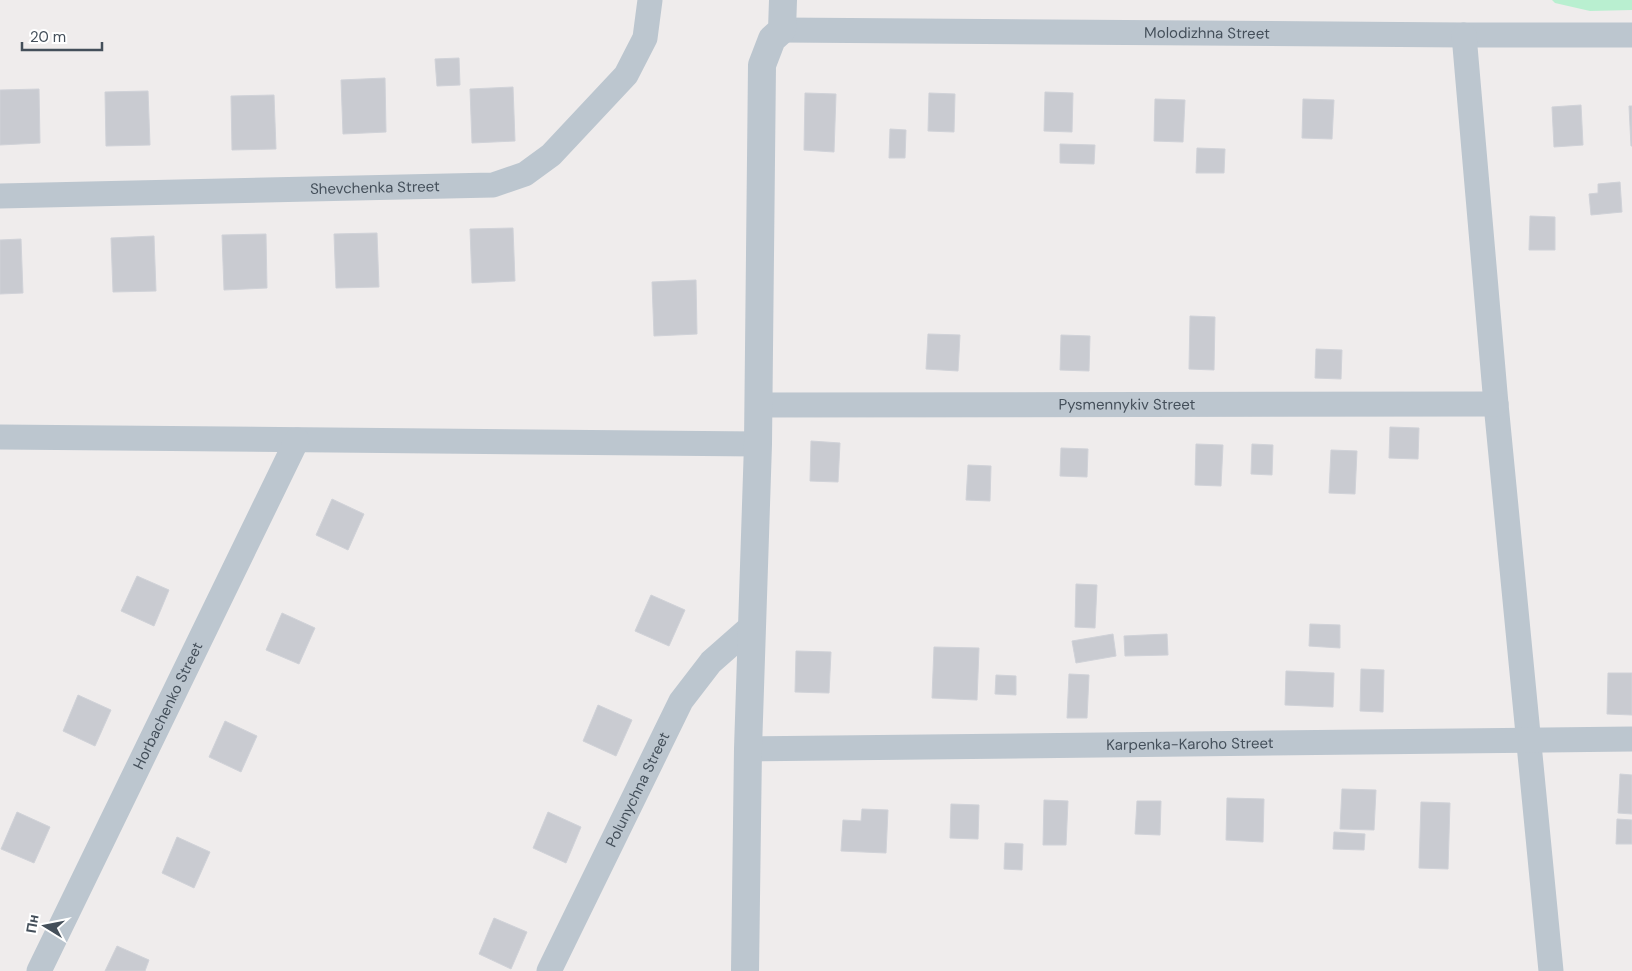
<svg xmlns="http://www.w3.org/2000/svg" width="1632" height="971" viewBox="0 0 1632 971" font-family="'DM Sans',sans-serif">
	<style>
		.green { fill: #b9efd0 }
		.building { fill: #c9cbd1; stroke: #d0d2d8 }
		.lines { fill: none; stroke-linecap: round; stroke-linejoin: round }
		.minor { stroke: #bcc6cf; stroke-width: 25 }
		.tertiary { stroke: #bcc6cf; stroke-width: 28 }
		.labels { text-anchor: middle; stroke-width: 4; stroke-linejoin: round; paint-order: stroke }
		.street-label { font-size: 15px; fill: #444f5a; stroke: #fff }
	</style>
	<rect width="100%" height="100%" fill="#efecec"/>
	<polygon class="green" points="1552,0 1632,0 1632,10 1590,11 1555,3"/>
	<g class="building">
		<polygon points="459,58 460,85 437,86 435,59"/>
		<polygon points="385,78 386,132 343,134 341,80"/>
		<polygon points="513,87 515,141 472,143 470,89"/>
		<polygon points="39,89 40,143 0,145 0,90"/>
		<polygon points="148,91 150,145 106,146 105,92"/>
		<polygon points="1045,92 1073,93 1072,132 1044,131"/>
		<polygon points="805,93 836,94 834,152 804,150"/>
		<polygon points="929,93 955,94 954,132 928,131"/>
		<polygon points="274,95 276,149 232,150 231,96"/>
		<polygon points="1155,99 1185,100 1183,142 1154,141"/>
		<polygon points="1303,99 1334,100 1332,139 1302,138"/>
		<polygon points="1581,105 1583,145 1554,147 1552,107"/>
		<polygon points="1629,106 1632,106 1632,146 1631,146"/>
		<polygon points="890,129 906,130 905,158 889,158"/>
		<polygon points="1060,144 1095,145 1094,164 1060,163"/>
		<polygon points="1197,148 1225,149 1224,173 1196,173"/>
		<polygon points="1620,182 1622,212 1591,215 1589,194 1598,193 1598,184"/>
		<polygon points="1530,216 1555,217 1555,250 1529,250"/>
		<polygon points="513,228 515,281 472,283 470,229"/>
		<polygon points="377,233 379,287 336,288 334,234"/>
		<polygon points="266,234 267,288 224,290 222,235"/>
		<polygon points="154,236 156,291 113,292 111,238"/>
		<polygon points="21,239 23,293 0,294 0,240"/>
		<polygon points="696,280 697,334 654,336 652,282"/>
		<polygon points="1190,316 1215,317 1214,370 1189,369"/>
		<polygon points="928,334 960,335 958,371 926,369"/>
		<polygon points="1061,335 1090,336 1089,371 1060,370"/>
		<polygon points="1316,349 1342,350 1341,379 1315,378"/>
		<polygon points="1390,427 1419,428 1418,459 1389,458"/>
		<polygon points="811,441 840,443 838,482 810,481"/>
		<polygon points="1196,444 1223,445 1221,486 1195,485"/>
		<polygon points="1252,444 1273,445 1272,475 1251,474"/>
		<polygon points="1061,448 1088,449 1087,477 1060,476"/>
		<polygon points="1331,450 1357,451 1355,494 1329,493"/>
		<polygon points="968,465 991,466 990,501 966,500"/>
		<polygon points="332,499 364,514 348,550 316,535"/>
		<polygon points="137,576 169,590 154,626 121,611"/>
		<polygon points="1076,584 1097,585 1095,628 1075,627"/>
		<polygon points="651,595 685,610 669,646 635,631"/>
		<polygon points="282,613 315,628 299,664 266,650"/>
		<polygon points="1310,624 1340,625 1340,648 1309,646"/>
		<polygon points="1113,634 1116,656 1076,663 1072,641"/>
		<polygon points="1167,634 1168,655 1125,656 1124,636"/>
		<polygon points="934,647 979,648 977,700 932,698"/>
		<polygon points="796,651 831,652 829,693 795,692"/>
		<polygon points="1361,669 1384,670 1383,712 1360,711"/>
		<polygon points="1286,671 1334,673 1333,707 1285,705"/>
		<polygon points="1608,673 1632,673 1632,715 1607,714"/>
		<polygon points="1069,674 1089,675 1087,718 1067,718"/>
		<polygon points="996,675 1016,676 1016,695 995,694"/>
		<polygon points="78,695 111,710 95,746 63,731"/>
		<polygon points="598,705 632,720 616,756 583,741"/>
		<polygon points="225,721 257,736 241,772 209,757"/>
		<polygon points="1620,774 1632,775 1632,814 1618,813"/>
		<polygon points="1342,789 1376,790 1374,830 1340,829"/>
		<polygon points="1227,798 1264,799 1263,842 1226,840"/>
		<polygon points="1044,800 1068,801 1066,845 1043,845"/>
		<polygon points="1137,801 1161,801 1160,835 1135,834"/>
		<polygon points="1421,802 1450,803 1448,869 1419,868"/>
		<polygon points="951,804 979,805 978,839 950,838"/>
		<polygon points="862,809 888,810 886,853 841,851 843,820 861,821"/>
		<polygon points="17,812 50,827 34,863 1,849"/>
		<polygon points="548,812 581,827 566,863 533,848"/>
		<polygon points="1617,819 1632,820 1632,844 1616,844"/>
		<polygon points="1334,832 1365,834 1364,850 1333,849"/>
		<polygon points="177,837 210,852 194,888 162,873"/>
		<polygon points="1005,843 1023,844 1022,870 1004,869"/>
		<polygon points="494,918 527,932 511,969 479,954"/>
		<polygon points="117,946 149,960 145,971 105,971"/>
	</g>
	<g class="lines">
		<g class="minor">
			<path id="s1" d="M782,30L1464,35H1632"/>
			<polyline points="1464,35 1496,404 1551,971"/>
			<path id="s2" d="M0,196L493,185L525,174L551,155L626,75L645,38L650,0"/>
			<path id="s3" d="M758,405L1496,404"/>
			<polyline points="0,437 758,444"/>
			<path id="s4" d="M748,749L1632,739"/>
			<path id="s5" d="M39,971L297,440"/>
			<path id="s6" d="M549,971L681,701L711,662L753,625"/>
		</g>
		<polyline class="tertiary" points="745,971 748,749 758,444 762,65 772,39 782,30 783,0"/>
	</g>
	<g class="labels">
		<g class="street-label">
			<text dy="5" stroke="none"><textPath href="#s1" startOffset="425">Molodizhna Street</textPath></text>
			<text dy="5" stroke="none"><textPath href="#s2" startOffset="375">Shevchenka Street</textPath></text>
			<text dy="5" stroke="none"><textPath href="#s3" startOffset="369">Pysmennykiv Street</textPath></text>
			<text dy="5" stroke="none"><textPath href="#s5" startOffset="295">Horbachenko Street</textPath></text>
			<text dy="5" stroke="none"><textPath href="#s4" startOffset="442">Karpenka-Karoho Street</textPath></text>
			<text dy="5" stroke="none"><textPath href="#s6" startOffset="202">Polunychna Street</textPath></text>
		</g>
	</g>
	<g transform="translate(45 926) rotate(280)" stroke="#ffffff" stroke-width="4" paint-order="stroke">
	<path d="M0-4L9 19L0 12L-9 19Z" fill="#444f5a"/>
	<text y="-8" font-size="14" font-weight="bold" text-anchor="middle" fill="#444f5a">Пн</text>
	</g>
	<path d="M22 42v8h80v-8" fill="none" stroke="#444f5a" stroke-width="2.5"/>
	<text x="30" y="42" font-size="15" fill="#444f5a" stroke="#ffffff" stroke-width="4" paint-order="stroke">20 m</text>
</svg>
